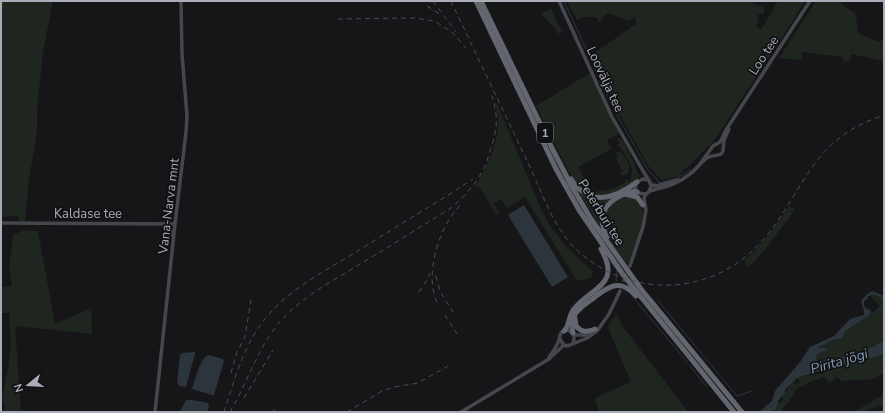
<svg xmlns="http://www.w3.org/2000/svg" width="885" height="413" viewBox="0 0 885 413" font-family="'Nunito Sans',sans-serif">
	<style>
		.green { fill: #1e261f }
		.water { fill: #2c353c }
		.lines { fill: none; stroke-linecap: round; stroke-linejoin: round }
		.stream { stroke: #2c353c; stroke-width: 1 }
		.secondary-tunnel { stroke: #333438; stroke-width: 3.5; stroke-dasharray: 3.5 2; stroke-linecap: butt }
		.secondary { stroke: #45474d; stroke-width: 3.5 }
		.highway { stroke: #63666e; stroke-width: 5 }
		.rail { stroke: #4a4c52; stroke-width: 1; stroke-dasharray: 5 4; stroke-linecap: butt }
		.labels { text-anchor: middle; stroke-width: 3.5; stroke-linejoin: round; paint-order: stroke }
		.shield { fill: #111113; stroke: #7b7e86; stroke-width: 1 }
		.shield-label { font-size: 12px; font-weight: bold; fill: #a8adb8 }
		.street-label { font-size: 13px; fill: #a8adb8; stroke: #111113 }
		.water-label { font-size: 14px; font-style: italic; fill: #7f9bb3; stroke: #111113 }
	</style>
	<rect width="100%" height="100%" fill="#161618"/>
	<g class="green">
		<polygon points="1,1 53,1 43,52 37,108 37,131 29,179 25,221 19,221 18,216 1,217"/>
		<polygon points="479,1 551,151 594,228 626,272 728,399 654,310 625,273 593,228 574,197 550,153"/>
		<path d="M567,1H752L753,4L761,7L762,5L765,8L763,14H758L757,17L759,19L756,26L761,30L778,1H805L782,38L713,142L678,176L662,180L649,167L636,144L616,108L592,55L637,23L634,16L630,21L607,13L599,22L597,18C589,16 584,16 577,20Z"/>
		<polygon points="816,1 843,1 841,4 855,13 859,34 879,42 884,38 884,61 851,54 850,62 843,61 843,57 802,52 801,60 779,58"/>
		<polygon points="550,9 552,10 556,21 563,32 559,34 541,13"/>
		<path d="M590,73L618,131V134L612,138L607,139L611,149L578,167L590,189C602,195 614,188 625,183V179L629,181L631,180L632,168L623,151L617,144L620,143L619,142H617L618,139L620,138C625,142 636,166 638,174H640L638,179L620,191L602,197L585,191L574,180L568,171L536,106Z"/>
		<path d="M495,103L497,104L539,204L547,221L567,248L570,250L593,272L591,278L577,281L525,197L507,208L501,199L494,203L499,213L496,214L480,188L475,186C486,169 496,148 498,128C499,119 497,111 495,103Z"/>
		<path d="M620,151C625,156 634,169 626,175H621L620,173L622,171L616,158H618L616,153Z"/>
		<polygon points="576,188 589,197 616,195 606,204 602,230"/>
		<path d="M623,196H632C635,198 639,201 641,204C648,219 634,249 629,264L627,262L628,265C616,250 594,226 608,207C611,202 619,199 623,196Z"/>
		<path d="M789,206L794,209L792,214L767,247L752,264L748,266L744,261C762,245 775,227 789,206Z"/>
		<polygon points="24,230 38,231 55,324 91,308 92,334 15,326 21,412 5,412 5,405 2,399 8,368 11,344 9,313 1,313 1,287 12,286 9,267 13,235"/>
		<path d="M871,294C876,293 879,297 884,298V343C877,343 870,348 864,351C849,358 832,356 817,362L811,350L833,340L839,339L842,338L845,331L867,316L876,313L880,306L872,298Z"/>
		<polygon points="618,316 621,324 688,412 599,412 595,398 631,382 610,333 608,325 614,317"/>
		<path d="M884,354V373L873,379L844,381L840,380L837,376L834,380L829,383L824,377L809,382L803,386L797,388L790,400L780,412H772L778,406V404L783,400V396L794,380V384L800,382L797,378C805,375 814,375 823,373L827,368L854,364Z"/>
		<polygon points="884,394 884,412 881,412 883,409 882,406 878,406 863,412 854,412"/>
	</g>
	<g class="water">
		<polygon points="524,205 568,277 552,287 508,215"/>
		<path d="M872,291L884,296V298L873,294L867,297L868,301L866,299L864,302V306L869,310L870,308L871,313L874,312L845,331L842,338L833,340L817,348H825L828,350L822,352L817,355L816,359L817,362C828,358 838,358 849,356C861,353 872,347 882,342L884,343V354L854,364L832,366L820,371L803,376L797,378L785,390V393L778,401C778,413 770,412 759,412L772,401L775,391L800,362L810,347L834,336L850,319L864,315V311L861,301L867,294Z"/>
		<polygon points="195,352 195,354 187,383 186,387 180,386 177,383 180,355 182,353"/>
		<path d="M208,355L223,359L224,361L214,395H212L192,389C195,381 200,358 208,355Z"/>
		<polygon points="186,400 192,400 208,403 209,405 207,412 180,412"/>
	</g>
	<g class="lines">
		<g class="stream">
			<polyline points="564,1 607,95 621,122 648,170 658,181 659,183 677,178 691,170"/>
			<polyline points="647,174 653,183 656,184"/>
			<polyline points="610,267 609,260 617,270 616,282"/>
			<polyline points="632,296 687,362"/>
			<polyline points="658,301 737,396 752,391"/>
			<polyline points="874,313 884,304"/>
			<polyline points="689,365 707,387"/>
		</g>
		<polyline class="secondary-tunnel" points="621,287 629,269"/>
		<g class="secondary">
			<polyline points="559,1 612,117 650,183 651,187 648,193 644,194 639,193 635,188 637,182 643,179 648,180"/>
			<polyline points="700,164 713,146 720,142 726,130 810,1"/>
			<polyline points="651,185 656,186 679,180"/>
			<path d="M650,191C665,187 678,184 690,174C697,169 701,161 709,157C713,155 717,156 721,154L723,151L724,140L729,129"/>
			<polyline points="1,223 175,224"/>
			<polyline points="164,224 170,228 173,236"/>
			<polyline points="630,266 643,227 646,210 644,198 646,194"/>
			<polyline points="574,335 585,335 592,331"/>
			<polyline points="560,339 563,344 566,346 570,345 587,338 597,331 609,314 620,291"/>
			<path d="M549,357C553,352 557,346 559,340C560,336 559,336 561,333C568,326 577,334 573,343"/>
			<polyline points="155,412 175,224 186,132 187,116 182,54 181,1"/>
			<polyline points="461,412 549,359 564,345"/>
		</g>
		<g class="highway">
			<polyline points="476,1 556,169 579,210 624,276 734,412"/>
			<polyline points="481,1 552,148 571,185 591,219 641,289 742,412"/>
			<path d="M571,179C589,207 614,199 637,182"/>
			<polyline points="625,194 637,197 643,205"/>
			<path d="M607,237C597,218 603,204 622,195C627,193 631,190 637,192"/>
			<path d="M575,318L576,326C582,333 587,332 595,329"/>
			<path d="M564,331C570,326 568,316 574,309C591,287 622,286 601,249"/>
			<path d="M573,333C572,328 571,323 573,318C576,310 584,305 591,300C607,287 620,277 636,296"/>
		</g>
		<g class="rail">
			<polyline points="433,1 456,32"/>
			<path d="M451,1C476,54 502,108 527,161C541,189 550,220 571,244C597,272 635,287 673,285C707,283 739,267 761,242C790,211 804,167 837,140C851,128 867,121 884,115"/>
			<polyline points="427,6 440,14"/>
			<polyline points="338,19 413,18 429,20 436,22 452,32 466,48"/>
			<polyline points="436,276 440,291 454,314"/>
			<polyline points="419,292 427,280 430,273"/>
			<path d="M437,302C427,281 434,249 444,229C448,220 454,212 460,205"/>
			<polyline points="445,315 457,334"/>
			<polyline points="231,373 237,352 245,337 251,300"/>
			<polyline points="244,398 273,350"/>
			<path d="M224,412C233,384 241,355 257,330C281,293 320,274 356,252C388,232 419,213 450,194L473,179"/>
			<path d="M230,412C247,383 257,350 278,324C300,298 329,283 357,266C387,248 417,229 448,210C462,200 476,184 484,168C487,163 488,156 490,151C497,130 499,118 492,96"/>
			<polyline points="272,412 275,410"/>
			<polyline points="347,412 382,391 395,387 418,383 448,366"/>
		</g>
	</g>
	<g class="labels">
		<rect class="shield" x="537" y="123" width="16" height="20" rx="3"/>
		<g class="shield-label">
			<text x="545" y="137">1</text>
		</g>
		<g class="street-label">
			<text transform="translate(763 55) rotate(-57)" y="5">Loo tee</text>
			<text transform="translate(606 79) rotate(65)" y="5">Loovälja tee</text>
			<text transform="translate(168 206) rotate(-83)" y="5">Vana-Narva mnt</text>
			<text transform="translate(602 212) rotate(58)" y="5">Peterburi tee</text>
			<text x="88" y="218">Kaldase tee</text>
		</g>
		<g class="water-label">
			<text transform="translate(839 361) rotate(-16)" y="5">Pirita jõgi</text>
		</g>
	</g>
	<rect width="885" height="413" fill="none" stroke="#a8adb8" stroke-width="4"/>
	<g transform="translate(28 385) rotate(252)" stroke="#111113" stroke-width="3" paint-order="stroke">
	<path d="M0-3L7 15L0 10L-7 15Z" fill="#a8adb8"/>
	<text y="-6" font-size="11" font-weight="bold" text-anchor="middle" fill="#a8adb8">N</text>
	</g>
</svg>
